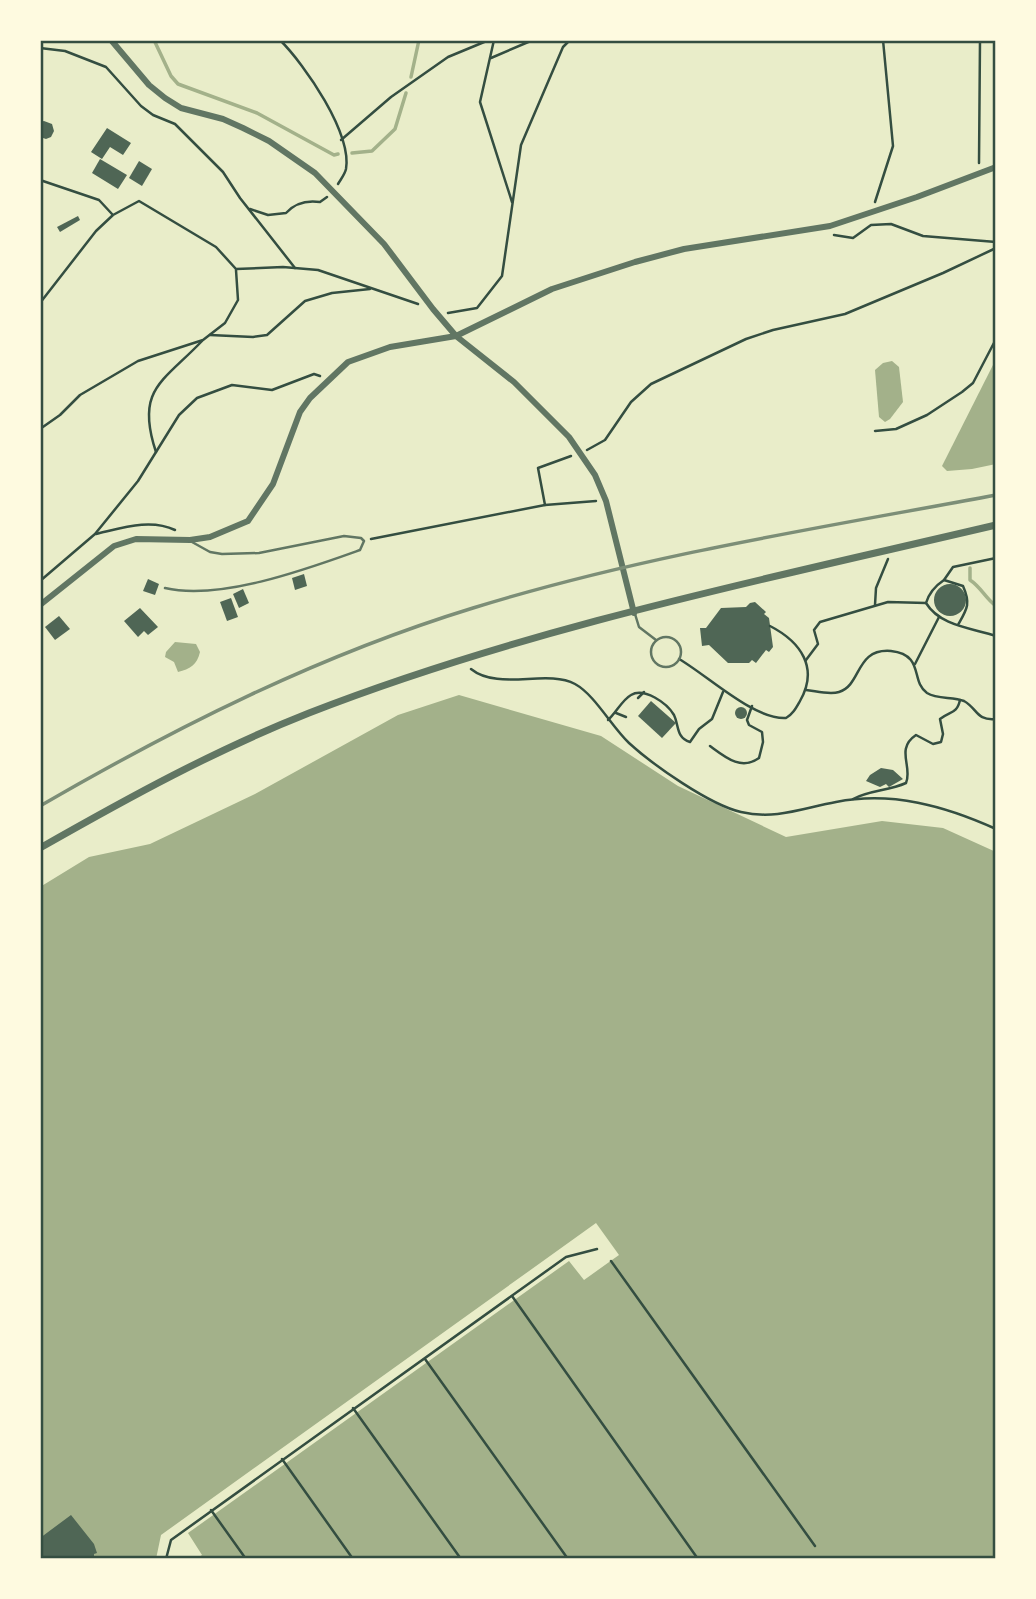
<svg xmlns="http://www.w3.org/2000/svg" width="1036" height="1599" viewBox="0 0 1036 1599" font-family="'Playfair Display',serif">
	<style>
		.water { fill: #a3b18a }
		.pier { fill: #e9edc9 }
		.lines { fill: none; stroke-linecap: round; stroke-linejoin: round }
		.stream { stroke: #a3b18a; stroke-width: 3.5 }
		.building { fill: #4f6655 }
		.path { stroke: #344e41; stroke-width: 2.5 }
		.service { stroke: #617663; stroke-width: 2.5 }
		.minor { stroke: #617663; stroke-width: 6 }
		.tertiary { stroke: #617663; stroke-width: 7 }
		.rail { stroke: #7c8e77; stroke-width: 3.5 }
		.neatline { fill: none; stroke: #344e41; stroke-width: 2.5 }
	</style>
	<rect width="100%" height="100%" fill="#e9edc9"/>
	<g class="water">
		<polygon points="996,359 996,464 972,469 947,471 942,466"/>
		<polygon points="892,361 899,367 903,402 890,419 885,422 879,417 875,370 883,363"/>
		<path d="M175,642L196,644L200,652C197,665 190,669 178,672L174,662L165,657L166,652Z"/>
		<polygon points="459,695 601,736 678,786 786,837 882,821 943,828 996,852 996,1559 40,1559 40,887 89,857 150,844 255,794 398,715"/>
	</g>
	<polygon class="pier" points="596,1223 619,1255 584,1280 569,1261 188,1533 202,1555 196,1559 156,1559 161,1535"/>
	<g class="lines">
		<g class="stream">
			<polyline points="154,40 171,76 178,84 257,113 334,155 338,154"/>
			<polyline points="411,77 419,40"/>
			<polyline points="352,153 372,151 395,129 406,93"/>
			<path d="M970,568V580C981,587 985,598 996,606"/>
		</g>
	</g>
	<g class="building">
		<polygon points="44,121 52,124 54,131 51,137 46,139 40,137 40,122"/>
		<polygon points="107,128 131,143 123,155 110,147 102,159 91,152"/>
		<polygon points="100,159 127,175 118,189 92,173"/>
		<polygon points="139,161 152,169 142,186 129,178"/>
		<polygon points="78,216 80,220 60,232 57,227"/>
		<polygon points="304,574 307,586 295,590 292,578"/>
		<polygon points="148,579 159,584 155,595 143,591"/>
		<circle cx="950" cy="600" r="16"/>
		<polygon points="243,589 249,603 239,608 233,594"/>
		<polygon points="231,598 238,617 227,621 220,602"/>
		<polygon points="755,602 766,612 764,614 769,618 773,647 769,652 766,650 756,663 752,660 749,663 728,663 709,645 702,646 700,628 706,628 721,608 746,607 750,603"/>
		<polygon points="140,608 158,627 148,635 144,631 138,637 124,621"/>
		<polygon points="59,616 70,629 55,640 45,627"/>
		<polygon points="651,701 676,723 662,738 638,716"/>
		<circle cx="741" cy="713" r="6"/>
		<polygon points="881,768 893,770 903,779 889,787 886,784 880,787 866,781 870,775"/>
		<polygon points="71,1515 94,1544 97,1553 94,1554 94,1559 40,1559 40,1538"/>
	</g>
	<g class="lines">
		<g class="path">
			<path d="M280,40C305,65 352,133 346,169C345,174 341,179 338,184"/>
			<polyline points="494,40 480,102 512,202"/>
			<polyline points="40,48 65,51 106,67 141,106 153,115 175,124 223,172 240,198 295,268"/>
			<polyline points="491,58 533,40"/>
			<polyline points="341,140 391,97 448,57 489,40"/>
			<polyline points="979,163 980,40"/>
			<polyline points="40,180 99,200 112,214"/>
			<polyline points="875,202 893,146 883,40"/>
			<path d="M250,209L268,215L286,213C295,203 306,200 320,202L327,197"/>
			<polyline points="834,235 853,238 871,225 891,224 923,236 996,242"/>
			<polyline points="40,303 96,231 113,215 139,201 216,247 236,269 283,267 318,270 418,304"/>
			<polyline points="448,313 477,308 502,276 521,145 563,47 570,40"/>
			<polyline points="210,335 253,337 267,335 305,301 332,293 370,289"/>
			<polyline points="40,429 60,415 80,395 138,361 203,340 225,323 238,300 236,270"/>
			<polyline points="875,431 896,429 927,415 962,392 973,383 996,339"/>
			<polyline points="587,450 605,440 631,402 651,384 746,339 773,330 845,314 943,273 996,248"/>
			<path d="M156,452C135,389 163,382 202,341"/>
			<polyline points="545,505 538,468 571,456"/>
			<path d="M96,534C122,528 150,518 175,530"/>
			<polyline points="371,539 545,505 596,501"/>
			<polyline points="944,580 953,567 996,558"/>
			<polyline points="40,581 95,534 138,481 179,415 197,398 232,385 272,390 314,374 320,376"/>
			<polyline points="875,605 876,588 888,559"/>
			<path d="M958,625C967,609 971,604 963,586L944,580C935,586 929,593 926,603C940,626 972,628 996,636"/>
			<path d="M679,659C707,675 754,720 786,718C793,714 796,708 800,701C819,668 801,642 770,626"/>
			<polyline points="806,660 818,644 814,630 820,622 888,602 926,603"/>
			<polyline points="915,664 939,617"/>
			<path d="M471,669C498,691 547,669 575,684C595,695 611,726 629,743C653,765 710,805 741,812C776,820 803,808 836,802C892,791 945,806 996,829"/>
			<path d="M806,690C816,691 829,695 839,692C862,685 855,648 891,651C925,655 910,681 927,693C938,700 953,696 964,701C978,709 976,721 996,719"/>
			<polyline points="638,698 644,692"/>
			<polyline points="616,713 626,717"/>
			<path d="M608,720C616,713 622,700 631,695C644,687 667,703 674,715C679,725 676,738 690,742L699,729L712,719L723,692"/>
			<path d="M710,746C725,757 741,771 759,758L763,742L762,732L749,725L747,720L752,706"/>
			<path d="M853,799C870,790 888,791 906,783C913,767 895,749 916,735L933,744L941,742L943,734L940,719C950,711 957,714 960,700"/>
			<polyline points="611,1261 815,1546"/>
			<polyline points="512,1296 698,1559"/>
			<polyline points="425,1359 568,1559"/>
			<polyline points="353,1408 461,1559"/>
			<polyline points="282,1459 353,1559"/>
			<polyline points="211,1510 246,1559"/>
			<polyline points="166,1559 171,1540 566,1257 597,1249"/>
		</g>
		<g class="service">
			<path d="M165,588C220,601 307,569 360,550L364,541L361,538L344,536L259,553L222,554L210,552L192,542"/>
			<polyline points="635,614 639,627 656,640"/>
			<circle cx="666" cy="652" r="15"/>
		</g>
		<g class="minor">
			<polyline points="111,40 149,85 165,98 181,108 223,119 243,128 269,141 315,173 384,244 433,309 456,336 514,382 569,437 595,475 606,501 634,613"/>
			<polyline points="40,605 114,546 136,539 190,540 210,537 248,521 273,484 300,412 310,398 348,362 390,347 456,336 552,289 635,262 684,249 830,226 917,197 996,167"/>
		</g>
		<path class="tertiary" d="M40,848C128,798 215,750 309,713C530,627 766,579 996,525"/>
		<path class="rail" d="M40,806C178,726 320,655 473,608C644,555 820,528 996,495"/>
	</g>
	<rect width="1036" height="1599" fill="none" stroke="#fefae0" stroke-width="84"/>
	<rect x="42" y="42" width="952" height="1515" class="neatline"/>
</svg>
